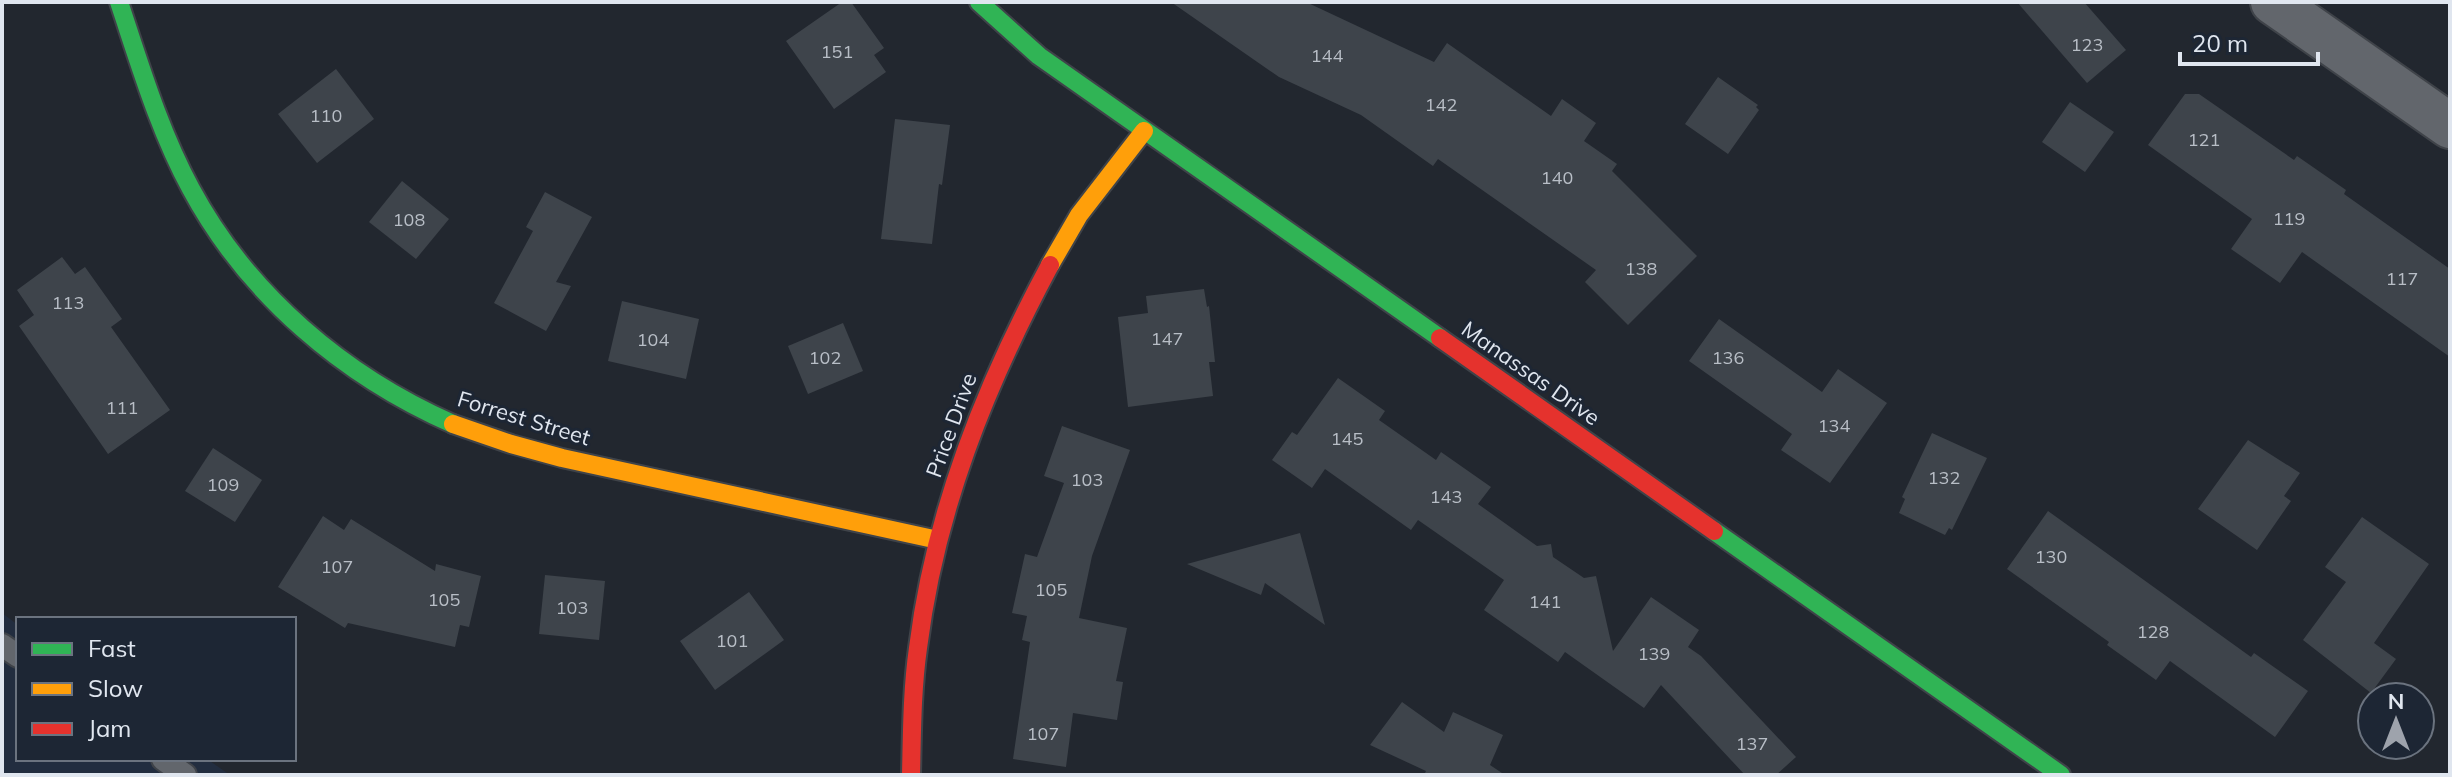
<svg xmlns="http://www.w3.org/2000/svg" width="2452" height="777" viewBox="0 0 2452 777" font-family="Mulish,sans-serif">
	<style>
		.built { fill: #222d3f }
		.building { fill: #3e444b }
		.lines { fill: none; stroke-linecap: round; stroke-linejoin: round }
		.lane-casing { stroke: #3f4349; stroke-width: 26 }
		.street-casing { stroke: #3f4349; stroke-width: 48 }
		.fast-casing { stroke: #3f4349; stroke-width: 22 }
		.slow-casing { stroke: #3f4349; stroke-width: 22 }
		.jam-casing { stroke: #3f4349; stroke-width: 22 }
		.lane { stroke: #62666c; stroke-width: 22 }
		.street { stroke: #62666c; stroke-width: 44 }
		.fast { stroke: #30b455; stroke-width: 18 }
		.slow { stroke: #ff9f0a; stroke-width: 18 }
		.jam { stroke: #e5322d; stroke-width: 18 }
		.labels { text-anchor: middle; stroke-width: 6; stroke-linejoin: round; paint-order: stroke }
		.number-label { font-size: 18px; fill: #b8bec6 }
		.street-label { font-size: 22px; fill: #e0e6ef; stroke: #1d2634 }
	</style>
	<rect width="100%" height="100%" fill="#22272f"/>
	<polygon class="built" points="2,613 18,625 18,759 207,759 230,775 2,775"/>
	<g class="building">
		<polygon points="842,2 851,2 884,48 874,55 886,72 834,109 786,41"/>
		<polygon points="1171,2 1306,2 1434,62 1447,43 1551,116 1562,99 1596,123 1584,141 1617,164 1612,171 1697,256 1628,325 1585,282 1596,270 1438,159 1433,166 1361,115 1279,77"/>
		<polygon points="2017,2 2084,2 2126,50 2087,83"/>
		<polygon points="336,69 374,119 317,163 278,114"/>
		<polygon points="1718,77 1758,105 1756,107 1759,110 1728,154 1685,124"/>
		<polygon points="2185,94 2199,94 2294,160 2297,156 2346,190 2344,194 2450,269 2450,357 2302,252 2280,283 2231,249 2252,219 2148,145"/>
		<polygon points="2070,102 2114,132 2085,172 2042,142"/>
		<polygon points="895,119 950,125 942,185 939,184 932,244 881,239"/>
		<polygon points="402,181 449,219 416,259 369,222"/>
		<polygon points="545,192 592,217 556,282 571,286 546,331 494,303 533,231 526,227"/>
		<polygon points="62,257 75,274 85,267 122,319 111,327 170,410 108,454 19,326 34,315 17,290"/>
		<polygon points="1204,289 1207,307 1209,306 1215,362 1209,362 1213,396 1128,407 1118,317 1148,313 1146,296"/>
		<polygon points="622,301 699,319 686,379 608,361"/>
		<polygon points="1719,319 1822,392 1838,369 1887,403 1830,483 1781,450 1792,434 1689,361"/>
		<polygon points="843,323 863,371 808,394 788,346"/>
		<polygon points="1338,378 1385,411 1379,420 1436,460 1441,452 1491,487 1478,504 1537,546 1551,544 1553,557 1584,578 1596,576 1613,651 1651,597 1699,630 1688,647 1701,656 1796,757 1776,775 1745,775 1661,685 1644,708 1565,652 1558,662 1484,610 1504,580 1418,520 1411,530 1325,469 1312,488 1272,460 1292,432 1297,435"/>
		<polygon points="1062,426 1130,450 1092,556 1079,618 1127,628 1116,681 1123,682 1117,720 1073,713 1066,767 1013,759 1030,642 1022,640 1027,616 1012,613 1025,554 1037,557 1064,483 1044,476"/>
		<polygon points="1932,433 1987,458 1952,530 1949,528 1945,535 1899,513 1905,499 1902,497"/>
		<polygon points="2248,440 2300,473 2284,496 2291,501 2257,550 2198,509"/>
		<polygon points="213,448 262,480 235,522 185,491"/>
		<polygon points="2048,511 2251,657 2254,653 2308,691 2275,737 2170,661 2156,680 2107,645 2109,642 2007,569"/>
		<polygon points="323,516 344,530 351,519 435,571 436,564 481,576 469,627 460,625 455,647 348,623 345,628 278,587"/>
		<polygon points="2362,517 2429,564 2374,643 2396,659 2371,693 2303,640 2346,582 2325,567"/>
		<polygon points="1300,533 1325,625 1265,583 1261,595 1187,564"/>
		<polygon points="545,575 605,581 599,640 539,634"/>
		<polygon points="749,592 784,640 715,690 680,641"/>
		<polygon points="1402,702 1444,732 1453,712 1503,735 1490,765 1505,775 1424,775 1426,771 1370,745"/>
	</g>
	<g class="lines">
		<defs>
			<g id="lane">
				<polyline points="2,645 18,656"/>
				<polyline points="163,759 185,775"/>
			</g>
			<polyline id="street" points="2273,2 2450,126"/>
			<g id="fast">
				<path d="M119,2C140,65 159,130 191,189C248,295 344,376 453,424"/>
				<polyline points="979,2 1039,56 1440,338"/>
				<polyline points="1714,531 2061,775"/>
			</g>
			<g id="slow">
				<polyline points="1050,265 1079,215 1144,131"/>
				<polyline points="453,424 511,444 562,458 938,540"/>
			</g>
			<g id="jam">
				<polyline points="1440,338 1714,531"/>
				<path d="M911,775C912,732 912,690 918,648C935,511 985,386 1050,265"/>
			</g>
		</defs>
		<use href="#lane" class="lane-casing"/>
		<use href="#street" class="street-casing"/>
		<use href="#fast" class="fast-casing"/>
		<use href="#slow" class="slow-casing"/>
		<use href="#jam" class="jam-casing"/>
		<use href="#lane" class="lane"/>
		<use href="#street" class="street"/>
		<use href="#fast" class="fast"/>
		<use href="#slow" class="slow"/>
		<use href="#jam" class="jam"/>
	</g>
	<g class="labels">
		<g class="number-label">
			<text x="2087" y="51">123</text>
			<text x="837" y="58">151</text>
			<text x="1327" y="62">144</text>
			<text x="1441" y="111">142</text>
			<text x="326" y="122">110</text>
			<text x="2204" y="146">121</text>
			<text x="1557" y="184">140</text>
			<text x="2289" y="225">119</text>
			<text x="409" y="226">108</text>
			<text x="1641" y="275">138</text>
			<text x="2402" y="285">117</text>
			<text x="68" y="309">113</text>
			<text x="1167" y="345">147</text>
			<text x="653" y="346">104</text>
			<text x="825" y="364">102</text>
			<text x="1728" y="364">136</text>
			<text x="122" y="414">111</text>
			<text x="1834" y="432">134</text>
			<text x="1347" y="445">145</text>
			<text x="1944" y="484">132</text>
			<text x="1087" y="486">103</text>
			<text x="223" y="491">109</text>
			<text x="1446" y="503">143</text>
			<text x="2051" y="563">130</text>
			<text x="337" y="573">107</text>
			<text x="1051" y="596">105</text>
			<text x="444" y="606">105</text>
			<text x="1545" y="608">141</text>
			<text x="572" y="614">103</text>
			<text x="2153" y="638">128</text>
			<text x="732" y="647">101</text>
			<text x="1654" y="660">139</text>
			<text x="1043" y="740">107</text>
			<text x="1752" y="750">137</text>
		</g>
		<g class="street-label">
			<text transform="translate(1531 373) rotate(35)" y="8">Manassas Drive</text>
			<text transform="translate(524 418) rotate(17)" y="8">Forrest Street</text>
			<text transform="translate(951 425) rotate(-70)" y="8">Price Drive</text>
		</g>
	</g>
	<rect width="2452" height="777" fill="none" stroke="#e0e6ef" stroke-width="8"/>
	<rect x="16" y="617" width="280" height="144" fill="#1d2634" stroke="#6b737f" stroke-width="2"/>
	<rect x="32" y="643" width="40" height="12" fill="#30b455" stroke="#6b737f" stroke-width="2"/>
	<text x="88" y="657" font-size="24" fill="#e0e6ef">Fast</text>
	<rect x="32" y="683" width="40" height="12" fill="#ff9f0a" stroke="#6b737f" stroke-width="2"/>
	<text x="88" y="697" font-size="24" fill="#e0e6ef">Slow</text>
	<rect x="32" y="723" width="40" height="12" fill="#e5322d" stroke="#6b737f" stroke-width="2"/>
	<text x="88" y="737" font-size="24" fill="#e0e6ef">Jam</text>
	<g transform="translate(2396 721)"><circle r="38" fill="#1d2634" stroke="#6b737f" stroke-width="2"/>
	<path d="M0-6L14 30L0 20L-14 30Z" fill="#9ea3ac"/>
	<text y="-12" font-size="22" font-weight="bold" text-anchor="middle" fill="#e0e6ef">N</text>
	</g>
	<path d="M2180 52v12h138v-12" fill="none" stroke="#e0e6ef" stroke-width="4"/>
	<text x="2192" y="52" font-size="24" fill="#e0e6ef" stroke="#1d2634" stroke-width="6" paint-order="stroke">20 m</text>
</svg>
